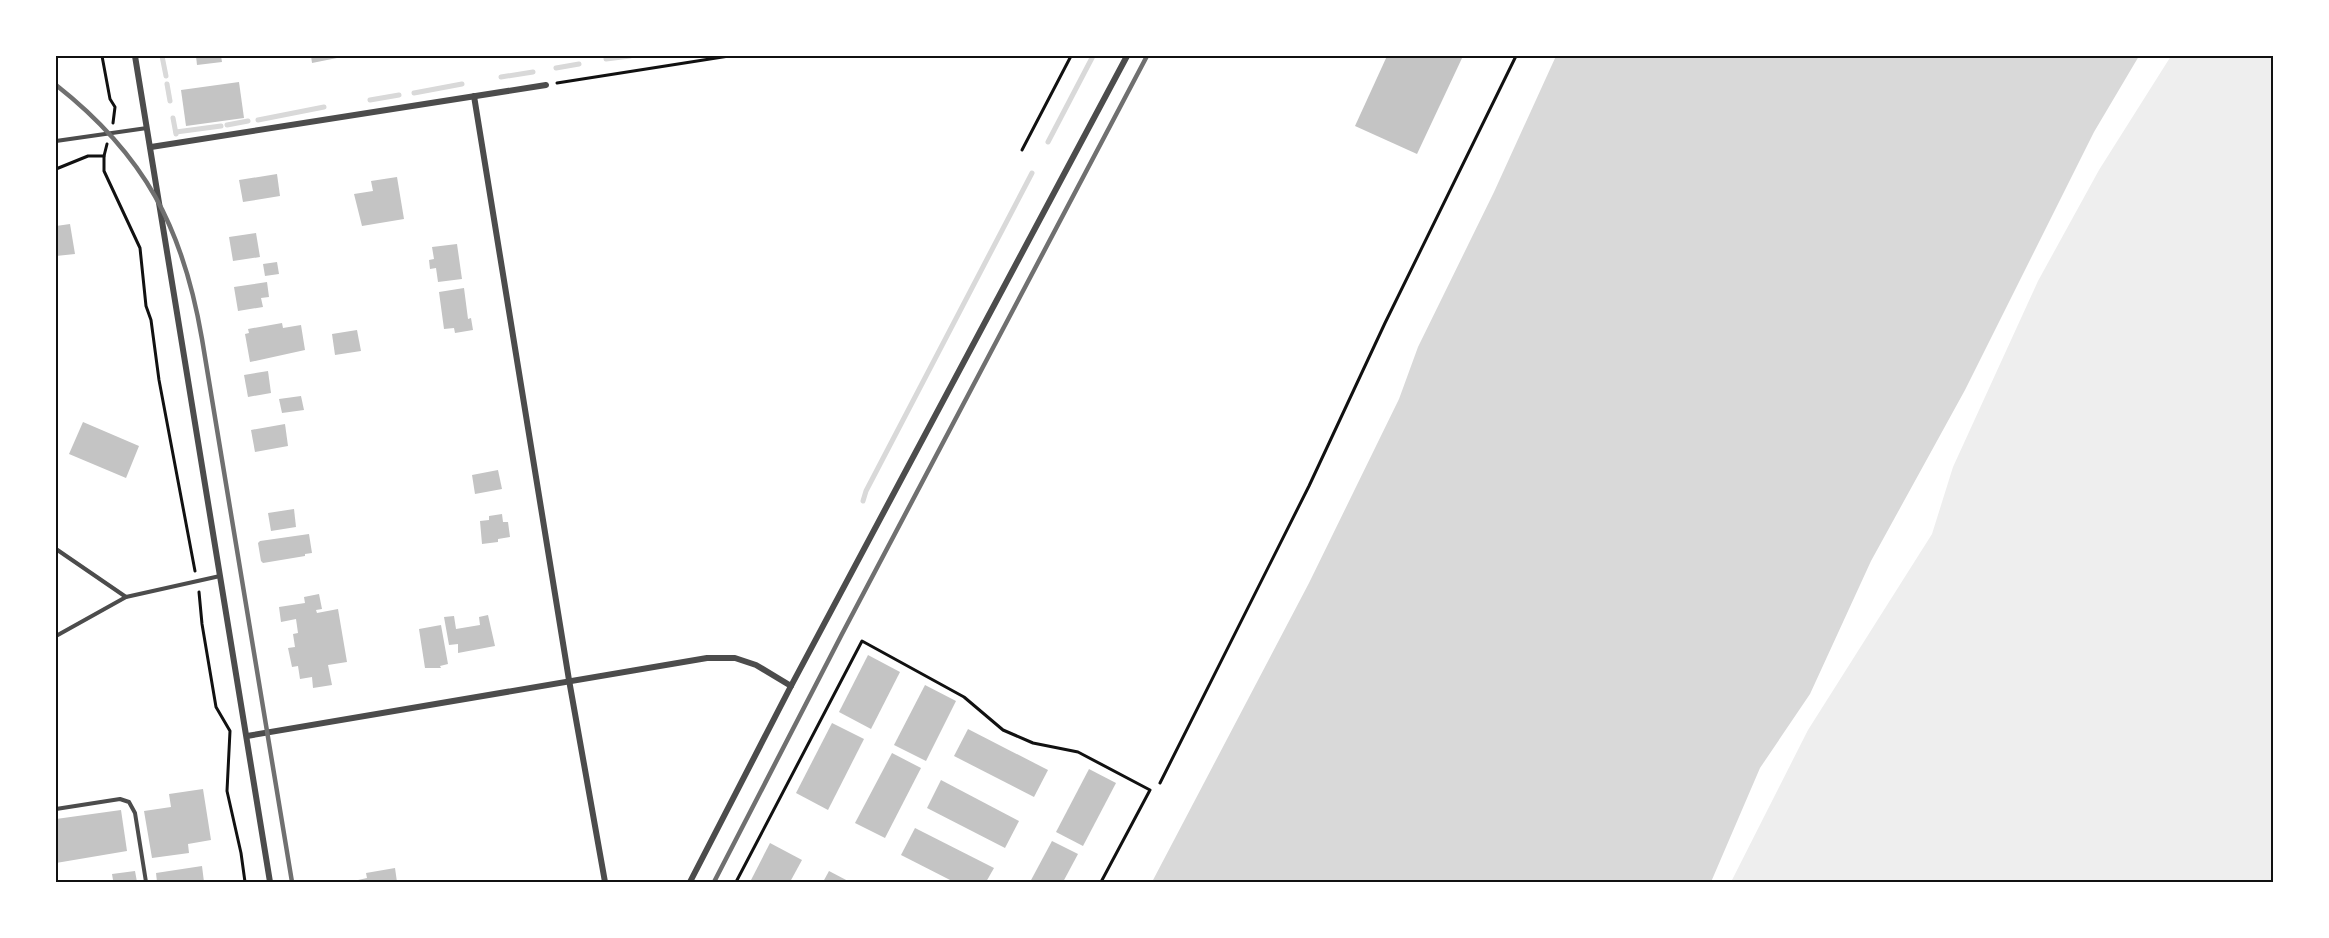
<svg xmlns="http://www.w3.org/2000/svg" width="2329" height="938" viewBox="0 0 2329 938" font-family="'Archivo Narrow',sans-serif">
	<style>
		.green { fill: #eee }
		.water { fill: #d9d9d9 }
		.lines { fill: none; stroke-linecap: round; stroke-linejoin: round }
		.stream { stroke: #d9d9d9; stroke-width: 5 }
		.building { fill: #c4c4c4 }
		.path { stroke: #111; stroke-width: 3 }
		.service { stroke: #4c4c4c; stroke-width: 4 }
		.minor { stroke: #4c4c4c; stroke-width: 6 }
		.rail { stroke: #707070; stroke-width: 4.5 }
		.neatline { fill: none; stroke: #111; stroke-width: 2 }
	</style>
	<rect width="100%" height="100%" fill="#fff"/>
	<polygon class="green" points="2171,56 2273,56 2273,882 1731,882 1808,730 1932,534 1953,467 2038,281 2099,170"/>
	<polygon class="water" points="1556,56 2139,56 2094,132 1965,390 1871,561 1810,694 1760,768 1711,882 1152,882 1309,583 1399,399 1418,347 1494,192"/>
	<g class="lines">
		<g class="stream">
			<polyline points="162,56 166,76"/>
			<polyline points="606,59 630,56"/>
			<polyline points="556,68 579,64"/>
			<polyline points="501,77 533,72"/>
			<polyline points="167,84 170,101"/>
			<polyline points="414,93 462,84"/>
			<polyline points="370,100 399,95"/>
			<polyline points="173,118 176,134"/>
			<polyline points="258,120 324,107"/>
			<polyline points="227,125 248,121"/>
			<polyline points="176,132 221,126"/>
			<polyline points="1048,142 1093,56"/>
			<polyline points="863,501 866,491 1032,173"/>
		</g>
	</g>
	<g class="building">
		<polygon points="196,56 221,56 222,62 197,65"/>
		<polygon points="311,56 337,56 337,58 312,63"/>
		<polygon points="1387,56 1463,56 1417,154 1355,126"/>
		<polygon points="239,82 244,118 186,126 181,90"/>
		<polygon points="277,174 280,196 243,202 239,180"/>
		<polygon points="397,177 404,219 362,226 354,194 373,191 371,181"/>
		<polygon points="70,224 75,254 56,256 56,226"/>
		<polygon points="256,233 260,257 233,261 229,237"/>
		<polygon points="457,244 462,279 438,282 436,268 430,269 429,260 434,259 432,247"/>
		<polygon points="277,262 279,274 265,276 263,264"/>
		<polygon points="267,282 269,297 261,298 263,307 238,311 234,287"/>
		<polygon points="464,288 468,319 471,318 473,330 455,333 454,328 444,329 439,292"/>
		<polygon points="282,323 283,328 301,325 305,350 250,362 245,334 249,333 248,329"/>
		<polygon points="357,330 361,351 335,355 332,334"/>
		<polygon points="268,371 271,393 248,397 244,375"/>
		<polygon points="301,396 304,410 282,413 279,399"/>
		<polygon points="83,422 139,446 126,478 69,454"/>
		<polygon points="285,424 288,446 255,452 251,430"/>
		<polygon points="498,470 502,489 475,494 472,475"/>
		<polygon points="294,509 296,527 271,531 268,513"/>
		<polygon points="502,514 503,522 508,522 510,537 498,539 498,542 482,544 480,521 489,520 489,516"/>
		<polygon points="309,534 312,553 305,554 305,556 263,563 261,561 258,543 260,541"/>
		<polygon points="319,594 322,609 316,610 317,613 338,609 347,662 328,665 332,685 313,688 312,677 300,679 298,666 292,667 288,648 295,647 293,634 298,633 296,619 281,622 279,607 305,603 304,597"/>
		<polygon points="488,615 495,646 458,653 458,644 449,645 444,617 454,616 456,629 480,625 479,617"/>
		<polygon points="441,625 448,664 440,666 441,668 425,668 419,629"/>
		<polygon points="868,655 900,672 871,729 839,712"/>
		<polygon points="925,685 956,701 926,761 894,745"/>
		<polygon points="832,723 864,739 828,810 796,793"/>
		<polygon points="968,729 1048,770 1034,797 954,756"/>
		<polygon points="892,753 921,768 885,838 855,823"/>
		<polygon points="1089,769 1116,783 1083,846 1056,832"/>
		<polygon points="941,780 1019,821 1005,848 927,808"/>
		<polygon points="203,789 211,840 188,844 189,853 152,858 144,811 171,807 169,794"/>
		<polygon points="121,810 127,851 56,863 56,819"/>
		<polygon points="915,828 994,868 986,882 954,882 901,855"/>
		<polygon points="1052,841 1078,854 1063,882 1030,882"/>
		<polygon points="770,843 802,860 790,882 750,882"/>
		<polygon points="202,866 204,882 157,882 156,873"/>
		<polygon points="395,868 397,882 349,882 367,878 366,873"/>
		<polygon points="135,871 137,882 108,882 113,880 112,874"/>
		<polygon points="829,871 850,882 823,882"/>
	</g>
	<g class="lines">
		<g class="path">
			<polyline points="102,56 110,99 115,107 113,123"/>
			<polyline points="557,83 729,56"/>
			<polyline points="107,144 104,156 104,171 140,248 146,306 151,320 159,380 195,571"/>
			<polyline points="1022,150 1071,56"/>
			<polyline points="56,169 88,156 104,156"/>
			<polyline points="199,592 202,624 216,707 230,731 227,791 241,853 245,882"/>
			<polyline points="1160,783 1309,486 1385,323 1516,56"/>
			<polyline points="736,882 862,641 964,697 1003,730 1033,743 1078,752 1150,790 1101,882"/>
		</g>
		<g class="service">
			<polyline points="56,141 147,128"/>
			<polyline points="56,549 126,597 220,576"/>
			<polyline points="56,636 126,597"/>
			<polyline points="56,809 120,799 129,802 135,813 146,882"/>
		</g>
		<g class="minor">
			<polyline points="135,56 270,882"/>
			<polyline points="474,96 569,680 605,882"/>
			<polyline points="151,147 546,85"/>
			<polyline points="247,736 707,658 735,658 756,665 791,686"/>
			<polyline points="690,882 791,686 1127,56"/>
		</g>
		<g class="rail">
			<path d="M56,85C145,155 183,228 202,339L292,882"/>
			<polyline points="714,882 842,634 1147,56"/>
		</g>
	</g>
	<rect width="2329" height="938" fill="none" stroke="#ffffff" stroke-width="114"/>
	<rect x="57" y="57" width="2215" height="824" class="neatline"/>
</svg>
